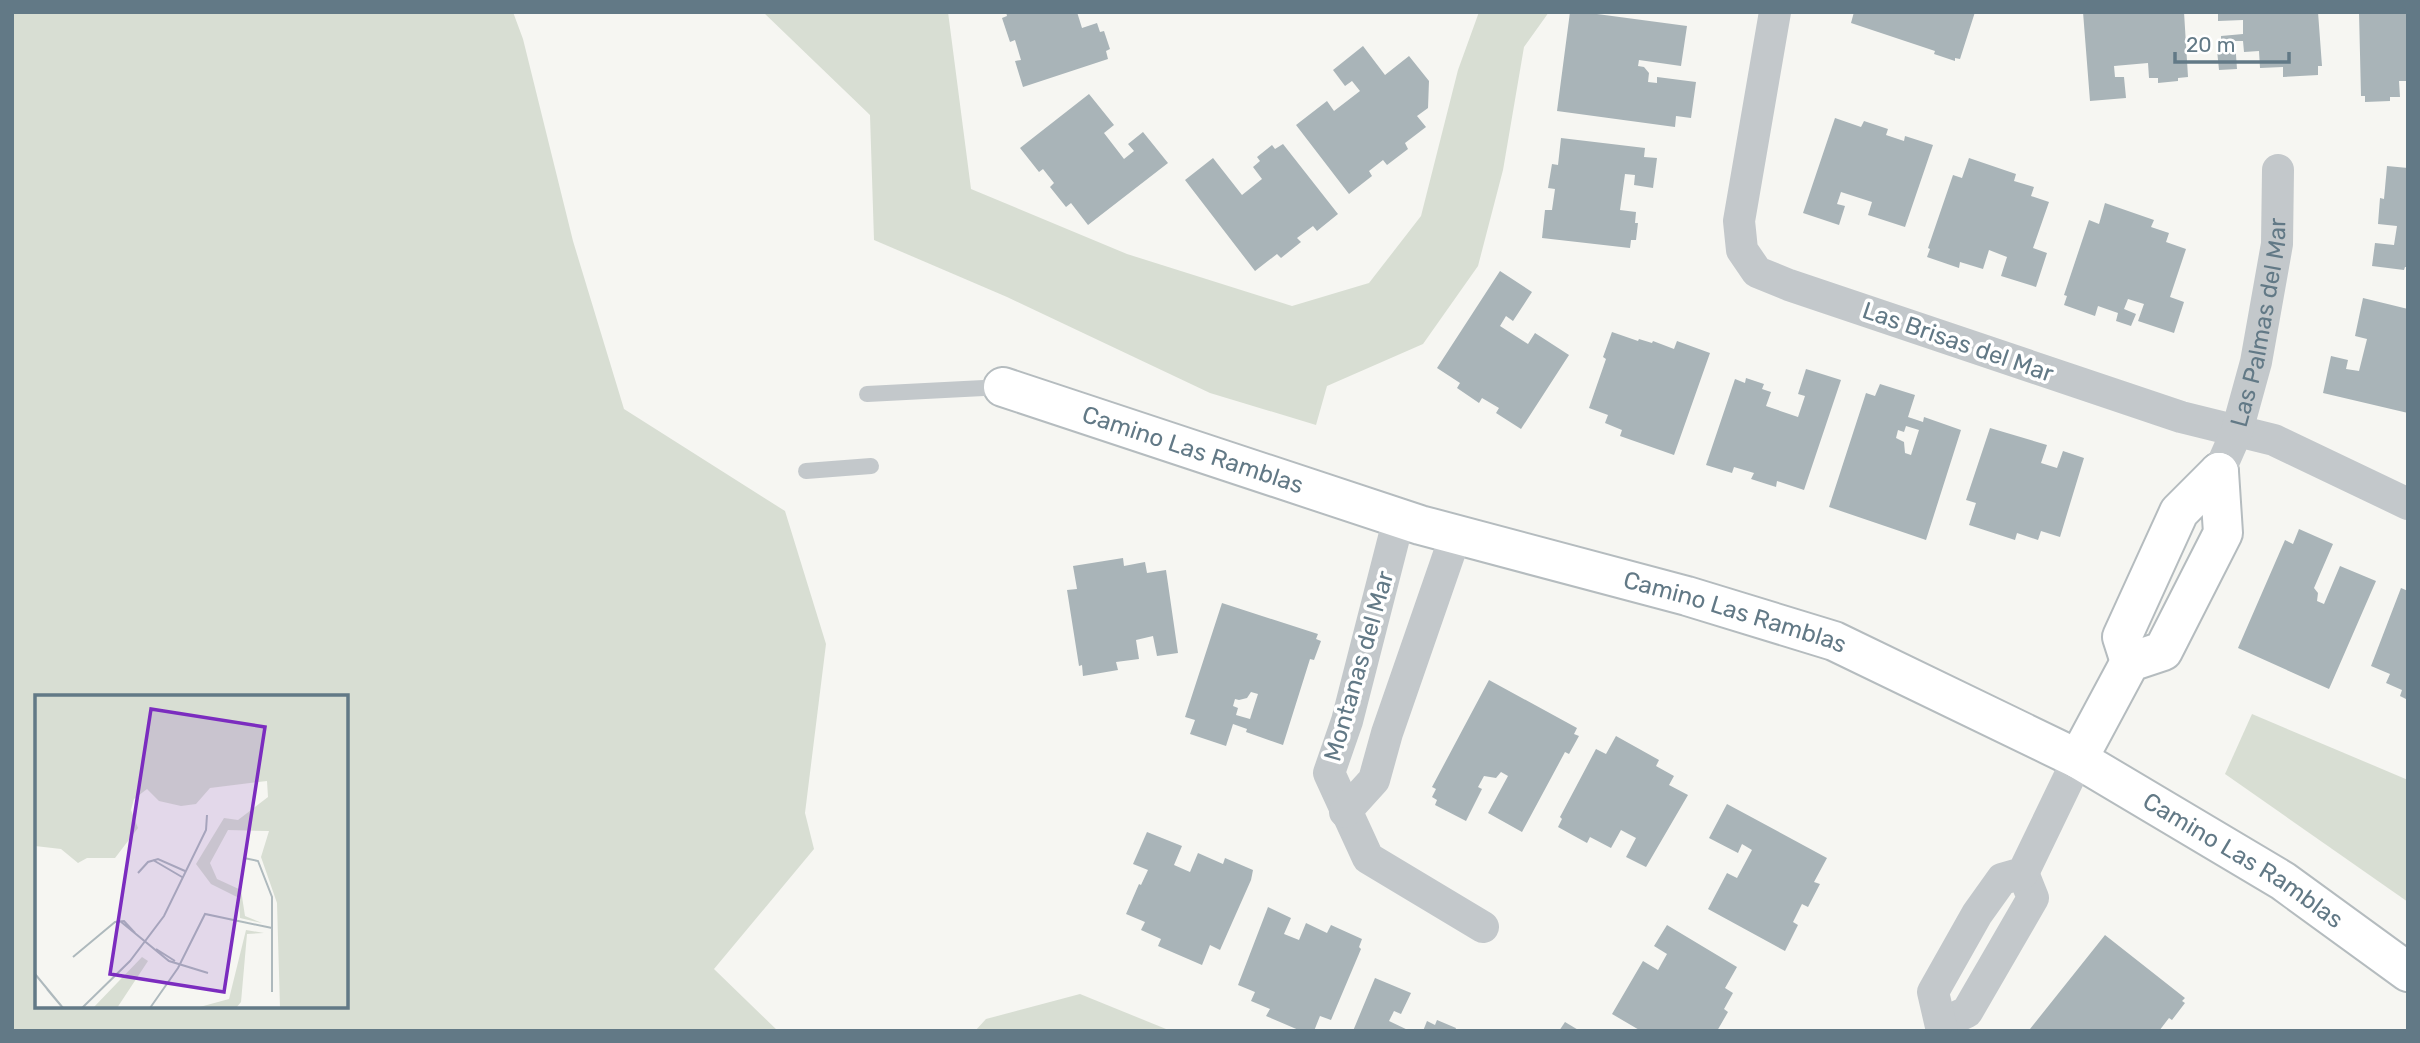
<svg xmlns="http://www.w3.org/2000/svg" width="2420" height="1043" viewBox="0 0 2420 1043" font-family="Rubik,sans-serif">
	<style>
		.green { fill: #d8ded3; fill-rule: evenodd }
		.building { fill: #a9b4b8; fill-rule: evenodd }
		.lines { fill: none; stroke-linecap: round; stroke-linejoin: round }
		.secondary-casing { stroke: #b5bcbf; stroke-width: 42 }
		.lane { stroke: #c3c8cb; stroke-width: 16 }
		.street { stroke: #c3c8cb; stroke-width: 32 }
		.secondary { stroke: #fff; stroke-width: 38 }
		.labels { text-anchor: middle; stroke-width: 7; stroke-linejoin: round; paint-order: stroke }
		.street-label { font-size: 24px; fill: #627986; stroke: #fff }
		.inset-road { fill: none; stroke: #aeb9bd; stroke-width: 2 }
		.view { fill: #7b2cbf; fill-opacity: 0.15; stroke: #7b2cbf; stroke-width: 3.5 }
		.inset-edge { fill: none; stroke: #627986; stroke-width: 3.5 }
	</style>
	<rect width="100%" height="100%" fill="#f6f6f2"/>
	<g class="green">
		<path d="M12,12H513L523,39L573,241L624,409L785,511L826,644L805,813L814,849L714,969L778,1031H12ZM37,696H346V1006H37Z"/>
		<polygon points="763,12 948,12 971,189 1127,254 1292,306 1369,283 1421,216 1458,70 1479,12 1549,12 1524,47 1503,170 1478,266 1423,344 1327,386 1316,425 1210,393 1007,297 874,240 870,115"/>
		<polygon points="2252,714 2408,780 2408,902 2225,774"/>
		<polygon points="1080,994 1171,1031 975,1031 986,1019"/>
	</g>
	<g class="building">
		<polygon points="1006,12 1077,12 1082,28 1097,23 1100,32 1104,31 1110,49 1106,51 1108,59 1023,87 1015,61 1021,60 1015,40 1010,42 1002,18 1007,16"/>
		<polygon points="1570,12 1597,12 1597,14 1687,26 1681,66 1639,60 1638,66 1644,67 1649,73 1648,82 1657,83 1657,77 1696,82 1691,118 1676,116 1675,127 1557,111"/>
		<polygon points="1854,12 1975,12 1960,59 1955,58 1955,61 1934,54 1935,51 1851,23"/>
		<polygon points="2083,12 2184,12 2188,77 2178,78 2178,81 2158,83 2158,78 2149,78 2148,63 2114,66 2115,77 2124,77 2126,98 2090,101"/>
		<polygon points="2218,12 2318,12 2322,66 2318,66 2318,75 2283,77 2283,67 2260,68 2259,51 2244,52 2243,41 2235,41 2237,69 2219,70 2216,40 2221,39 2221,36 2243,34 2243,20 2218,21"/>
		<polygon points="2359,12 2408,14 2408,81 2399,81 2400,97 2390,97 2390,101 2365,102 2365,96 2361,96"/>
		<polygon points="1363,46 1385,75 1409,56 1429,81 1428,108 1417,116 1426,127 1405,143 1408,149 1387,165 1383,160 1369,171 1372,176 1349,194 1296,125 1327,101 1334,111 1360,91 1352,81 1345,86 1333,70"/>
		<polygon points="1089,94 1114,125 1104,133 1124,159 1134,151 1128,144 1143,132 1168,163 1088,225 1071,203 1066,207 1050,187 1054,183 1043,169 1039,172 1020,148"/>
		<polygon points="1835,118 1861,127 1864,121 1888,129 1886,135 1904,141 1905,136 1933,145 1905,227 1868,215 1872,202 1841,192 1837,204 1845,206 1839,225 1803,213"/>
		<polygon points="1561,138 1645,148 1644,157 1657,158 1653,188 1634,185 1635,175 1625,174 1620,210 1636,212 1635,223 1638,223 1636,240 1631,240 1630,248 1542,238 1545,210 1552,210 1555,189 1548,188 1552,164 1558,165"/>
		<polygon points="1283,144 1338,214 1317,231 1313,226 1297,238 1301,242 1281,258 1277,254 1255,271 1185,180 1213,158 1242,195 1262,179 1253,167 1260,161 1257,157 1272,145 1275,149"/>
		<polygon points="1969,158 2016,174 2014,181 2034,187 2031,196 2049,202 2033,248 2047,253 2036,287 2001,276 2007,257 1989,250 1983,269 1960,262 1959,268 1927,257 1930,249 1928,248 1953,175 1962,178"/>
		<polygon points="2387,166 2408,168 2408,267 2405,267 2404,270 2372,266 2375,243 2394,245 2397,226 2378,224 2380,198 2384,199"/>
		<polygon points="2105,203 2154,220 2151,227 2169,233 2166,242 2186,249 2170,297 2184,302 2174,333 2138,321 2144,304 2128,299 2124,309 2136,314 2131,326 2116,321 2118,313 2098,306 2095,316 2064,305 2067,296 2064,295 2089,220 2099,224"/>
		<polygon points="1500,271 1532,292 1513,321 1506,316 1500,326 1528,344 1535,333 1569,355 1521,429 1496,413 1499,408 1482,398 1479,403 1457,388 1460,383 1437,368"/>
		<polygon points="2363,298 2408,309 2408,413 2323,393 2331,356 2348,360 2346,369 2359,371 2367,339 2355,336"/>
		<polygon points="1612,332 1638,341 1639,339 1652,343 1653,341 1674,349 1677,341 1710,353 1674,455 1620,436 1622,430 1605,423 1608,415 1589,408 1606,359 1603,357"/>
		<polygon points="1806,369 1841,380 1804,490 1777,481 1776,487 1751,479 1754,473 1734,467 1732,473 1706,465 1735,379 1745,383 1746,378 1764,384 1762,389 1771,392 1766,406 1798,417 1805,396 1798,394"/>
		<path d="M1880,384L1915,395L1908,417L1923,422L1924,417L1961,430L1926,540L1829,507L1866,393L1875,396ZM1906,426L1919,430L1911,455L1905,453L1904,442L1896,438L1898,430L1904,432Z"/>
		<polygon points="1990,428 2047,445 2041,463 2057,468 2063,451 2084,458 2060,537 2041,531 2038,540 2017,533 2015,540 1969,525 1976,503 1966,500"/>
		<polygon points="2299,529 2333,544 2314,588 2318,593 2317,601 2324,604 2340,566 2376,581 2329,689 2238,648 2285,540 2293,544"/>
		<polygon points="1123,558 1124,566 1145,562 1147,573 1166,570 1178,653 1157,656 1153,636 1136,640 1139,659 1116,662 1118,670 1083,676 1082,665 1079,666 1067,590 1077,589 1073,566"/>
		<polygon points="2401,588 2408,591 2408,700 2400,696 2402,690 2386,683 2390,674 2371,666"/>
		<path d="M1222,603L1318,634L1316,639L1321,641L1314,660L1310,659L1283,745L1246,732L1247,729L1233,724L1226,746L1190,734L1195,720L1185,717ZM1251,692L1258,694L1250,719L1236,715L1238,708L1233,706L1235,699L1239,700L1247,698Z"/>
		<polygon points="1489,680 1577,728 1574,734 1579,736 1569,754 1565,752 1522,832 1488,813 1508,776 1501,772 1496,778 1484,776 1478,787 1482,789 1466,821 1435,805 1437,800 1432,797 1436,789 1432,787"/>
		<polygon points="1616,736 1659,760 1656,766 1674,776 1669,785 1688,795 1646,867 1626,857 1636,838 1621,830 1611,848 1590,837 1587,843 1558,827 1562,819 1560,817 1596,749 1606,754"/>
		<polygon points="1727,804 1827,858 1814,882 1820,884 1808,907 1802,904 1793,922 1798,925 1785,951 1708,909 1727,873 1737,878 1752,850 1742,844 1738,853 1709,838"/>
		<polygon points="1147,832 1182,846 1174,865 1190,872 1198,853 1223,864 1225,858 1253,870 1251,880 1220,950 1210,945 1202,965 1158,946 1161,939 1141,930 1145,922 1126,914 1139,884 1141,885 1148,870 1133,864"/>
		<polygon points="1268,907 1291,918 1284,934 1299,940 1306,923 1327,933 1331,925 1362,939 1359,947 1361,949 1331,1020 1320,1016 1314,1031 1301,1031 1266,1016 1270,1009 1251,1001 1255,992 1238,985"/>
		<polygon points="1667,925 1737,967 1725,988 1733,993 1724,1009 1728,1012 1717,1031 1641,1031 1612,1014 1643,961 1658,970 1667,954 1654,946"/>
		<polygon points="2105,935 2185,998 2182,1001 2185,1003 2172,1020 2169,1018 2159,1031 2030,1029"/>
		<polygon points="1375,978 1411,993 1401,1014 1394,1011 1389,1021 1410,1031 1353,1031"/>
		<polygon points="1437,1020 1456,1028 1455,1031 1423,1031 1427,1021 1435,1025"/>
		<polygon points="1565,1022 1580,1031 1559,1031"/>
	</g>
	<g class="lines">
		<defs>
			<g id="secondary">
				<path id="s2" d="M1003,387L1420,525L1687,596L1834,641L2078,759L2283,881L2408,972"/>
				<polyline points="2130,662 2122,637 2179,512 2219,472"/>
				<polyline points="2078,759 2130,662 2163,651 2223,533 2219,472"/>
			</g>
		</defs>
		<use href="#secondary" class="secondary-casing"/>
		<g class="lane">
			<polyline points="867,394 1003,387"/>
			<polyline points="806,471 871,466"/>
		</g>
		<g class="street">
			<polyline points="1775,12 1739,221 1742,250 1757,272 1789,285 2181,417 2274,440 2408,504"/>
			<path id="s1" d="M2219,472L2237,431L2256,362L2277,244L2278,170"/>
			<polyline points="1399,518 1347,721 1329,773 1368,858 1483,927"/>
			<polyline points="1345,812 1374,780 1387,733 1456,534"/>
			<polyline points="1941,1024 1967,1012 2033,898 2023,873"/>
			<polyline points="1942,1031 1933,992 1977,914 2002,879 2023,873 2078,759"/>
		</g>
		<use href="#secondary" class="secondary"/>
	</g>
	<g class="labels">
		<g class="street-label">
			<text dy="8" stroke="none"><textPath href="#s1" startOffset="156">Las Palmas del Mar</textPath></text>
			<text transform="translate(1958 342) rotate(19)" y="8">Las Brisas del Mar</text>
			<text dy="8" stroke="none"><textPath href="#s2" startOffset="200">Camino Las Ramblas</textPath></text>
			<text dy="8" stroke="none"><textPath href="#s2" startOffset="766">Camino Las Ramblas</textPath></text>
			<text transform="translate(1359 666) rotate(-74)" y="8">Montanas del Mar</text>
			<text dy="8" stroke="none"><textPath href="#s2" startOffset="1334">Camino Las Ramblas</textPath></text>
		</g>
	</g>
	<g transform="translate(35 695)">
		<rect width="313" height="313" fill="#f6f6f2"/>
		<path d="M0,1H313V313H245L242,208L226,162L234,136L193,135L175,168L182,184L206,195L210,221L227,228L205,223L204,203L176,189L161,169L189,123L203,125L233,102L232,86L175,93L161,109L146,111L124,106L112,94L99,104L96,115L103,133L80,163H52L43,168L26,154L0,151ZM211,235L229,238L212,239L206,307L201,313H161L194,304ZM107,262L113,266L82,313H58Z" fill="#d8ded3"/>
		<path class="inset-road" d="M209,163L223,166L237,202V297M118,165L147,182M103,178L113,167L123,164L150,176M85,226L134,266L173,278M121,254L140,266M38,262L80,227L89,226L100,238M0,279L28,313M12,294L28,313M47,313L95,266L129,221L171,135L172,120M115,313L143,273L170,219L237,233"/>
		<path class="view" d="M116,14L230,32L189,297L75,279Z"/>
		<rect width="313" height="313" class="inset-edge"/>
	</g>
	<rect width="2420" height="1043" fill="none" stroke="#627986" stroke-width="28"/>
	<path d="M2175 52v10h114v-10" fill="none" stroke="#627986" stroke-width="3.5"/>
	<text x="2186" y="52" font-size="21" fill="#627986" stroke="#ffffff" stroke-width="5" paint-order="stroke">20 m</text>
</svg>
